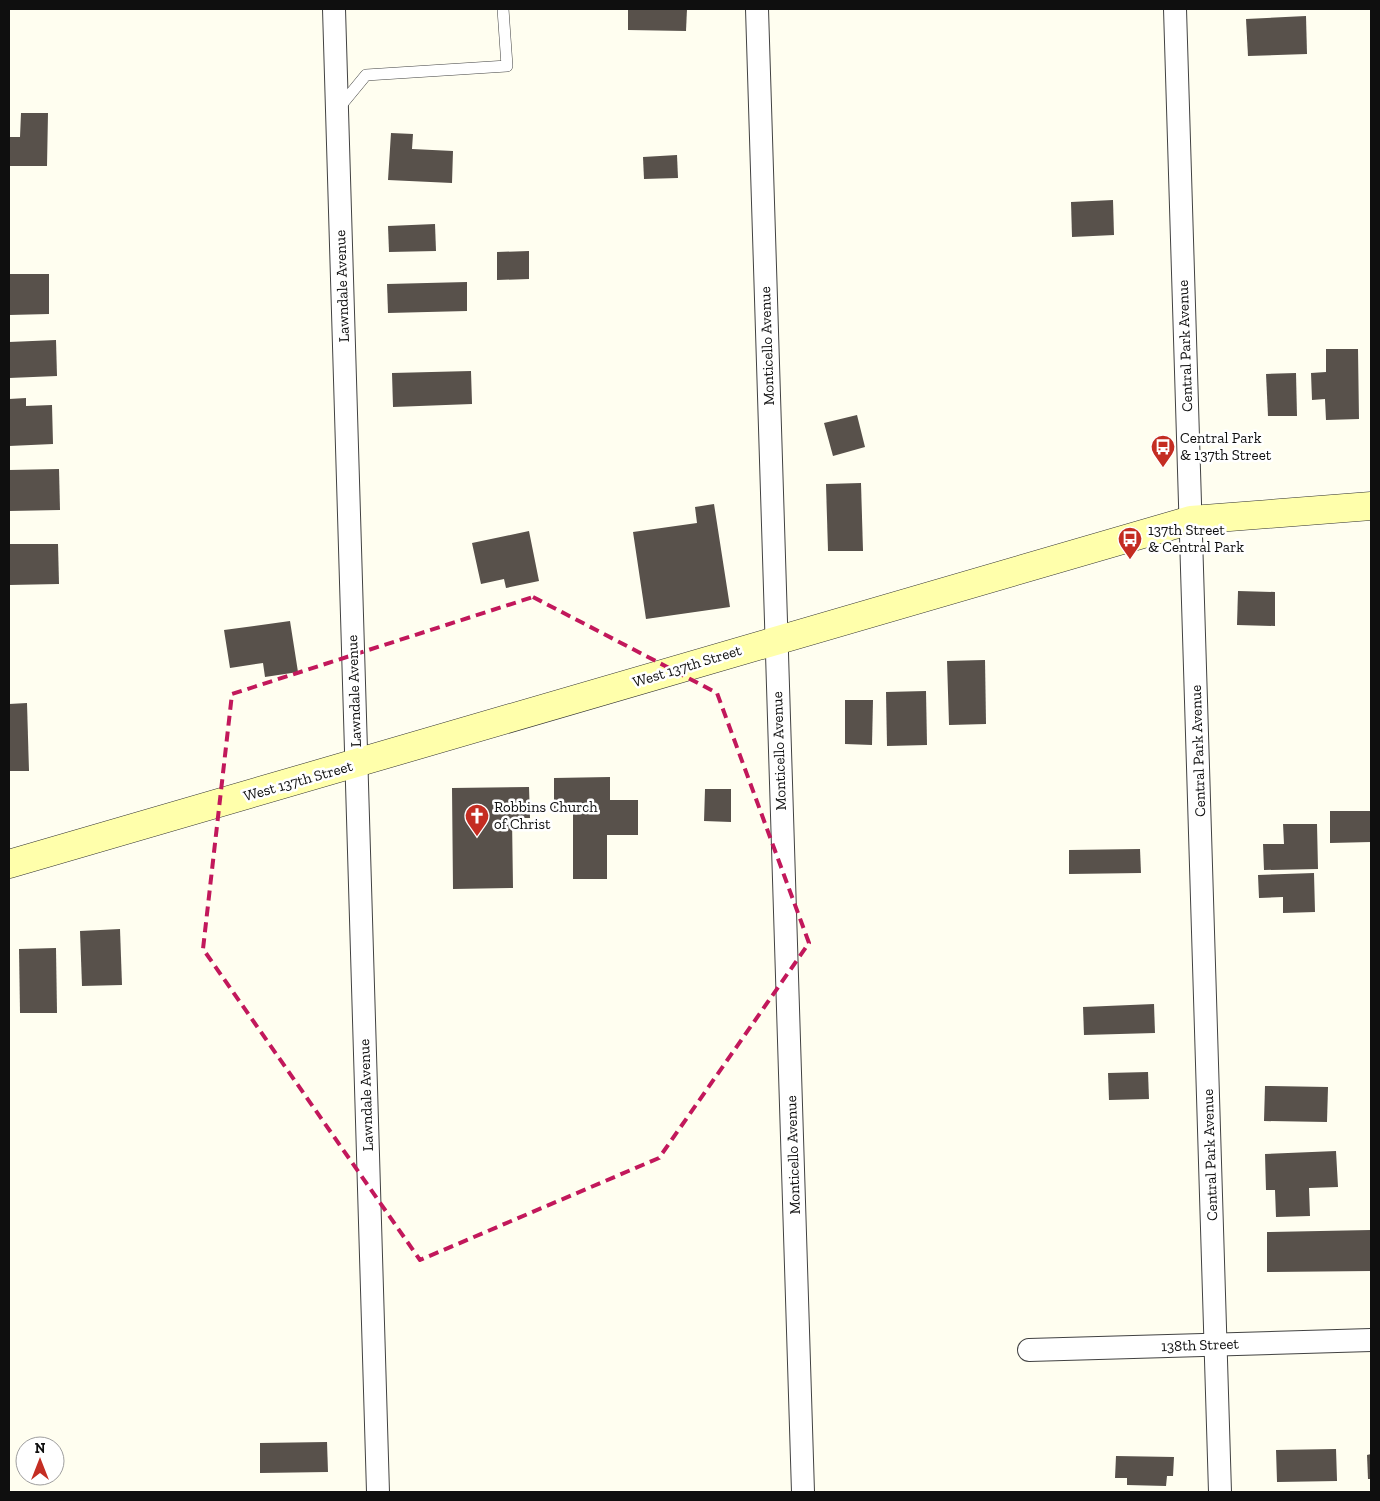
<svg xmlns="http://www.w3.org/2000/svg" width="1380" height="1501" viewBox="0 0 1380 1501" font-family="'Zilla Slab',serif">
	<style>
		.building { fill: #58514b }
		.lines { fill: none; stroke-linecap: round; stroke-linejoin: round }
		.lane-casing { stroke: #424242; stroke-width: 12 }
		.street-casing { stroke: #424242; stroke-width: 24 }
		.secondary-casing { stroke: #313131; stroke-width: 29 }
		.lane { stroke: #fff; stroke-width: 11 }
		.street { stroke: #fff; stroke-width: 22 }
		.secondary { stroke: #ffffab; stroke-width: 28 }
		.marked { fill: none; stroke: #c2185b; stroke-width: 4; stroke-dasharray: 10 6; stroke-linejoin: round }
		.labels { text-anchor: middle; stroke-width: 5; stroke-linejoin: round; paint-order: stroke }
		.street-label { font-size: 15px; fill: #0f0f0f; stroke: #fff }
		.poi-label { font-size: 15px; fill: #0f0f0f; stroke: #fff; text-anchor: start }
	</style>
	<rect width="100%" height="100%" fill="#fffef0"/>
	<g class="building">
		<polygon points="628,9 687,9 686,31 628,30"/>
		<polygon points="1306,16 1307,54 1248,56 1246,19"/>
		<polygon points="21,113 48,113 47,166 9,166 9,137 20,137"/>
		<polygon points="391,133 413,134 412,149 453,151 452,183 388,180"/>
		<polygon points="677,155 678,178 644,179 643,157"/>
		<polygon points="1113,200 1114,235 1072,237 1071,202"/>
		<polygon points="435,224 436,251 389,252 388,226"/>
		<polygon points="529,251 529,279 497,280 497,252"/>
		<polygon points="9,274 49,274 49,314 9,315"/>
		<polygon points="467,282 467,311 388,313 387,284"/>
		<polygon points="56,340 57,376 9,378 9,342"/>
		<polygon points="1326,349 1358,349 1359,419 1326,420 1325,399 1312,400 1311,373 1326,372"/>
		<polygon points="471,371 472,404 393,407 392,373"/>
		<polygon points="1296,373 1297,416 1268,416 1266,374"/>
		<polygon points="26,398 26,406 52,405 53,444 9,446 9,399"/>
		<polygon points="857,415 865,447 833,456 824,423"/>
		<polygon points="59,469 60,510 9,511 9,470"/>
		<polygon points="861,483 863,551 828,551 826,484"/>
		<polygon points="714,504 730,607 646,619 633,532 697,523 695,507"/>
		<polygon points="529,531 539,581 506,588 504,579 481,584 472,543"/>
		<polygon points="9,544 58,544 59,584 9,585"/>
		<polygon points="1238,591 1275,592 1275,626 1237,625"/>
		<polygon points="290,621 298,672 265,677 263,663 230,668 224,630"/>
		<polygon points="985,660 986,724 949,725 947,661"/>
		<polygon points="926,691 927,745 887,746 886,692"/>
		<polygon points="845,700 873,700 872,745 845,744"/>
		<polygon points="27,703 29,771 9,771 9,704"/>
		<polygon points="610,777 610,800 638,800 638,835 607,835 607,879 573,879 573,809 554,810 554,778"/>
		<polygon points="529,787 530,818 512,818 513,888 453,889 452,788"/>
		<polygon points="705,789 731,789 731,822 704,821"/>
		<polygon points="1330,811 1371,811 1371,842 1330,843"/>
		<polygon points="1283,824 1317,824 1318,869 1264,870 1263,844 1284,844"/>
		<polygon points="1140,849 1141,873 1069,874 1069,850"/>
		<polygon points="1314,873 1315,912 1283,913 1283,897 1259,898 1258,875"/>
		<polygon points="120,929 122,985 82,986 80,931"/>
		<polygon points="56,948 57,1013 20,1013 19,949"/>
		<polygon points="1154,1004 1155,1033 1084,1035 1083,1007"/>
		<polygon points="1148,1072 1149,1099 1109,1100 1108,1073"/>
		<polygon points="1265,1086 1328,1087 1327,1122 1264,1121"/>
		<polygon points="1336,1151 1338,1187 1309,1188 1310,1216 1276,1217 1275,1190 1266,1190 1265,1154"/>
		<polygon points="1371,1230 1371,1271 1267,1272 1267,1232"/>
		<polygon points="327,1442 328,1472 260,1473 260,1443"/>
		<polygon points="1336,1449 1337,1481 1277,1482 1276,1450"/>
		<polygon points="1371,1454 1371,1479 1368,1479 1367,1455"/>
		<polygon points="1116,1456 1174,1457 1173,1476 1167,1476 1166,1486 1127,1485 1127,1478 1115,1478"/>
	</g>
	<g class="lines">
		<defs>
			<polyline id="lane" points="338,109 366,75 507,66 503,9"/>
			<g id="street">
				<polyline points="334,9 378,1492"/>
				<polyline points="757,9 803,1492"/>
				<polyline points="1175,9 1220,1492"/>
				<polyline points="1029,1350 1371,1340"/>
			</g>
			<polyline id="secondary" points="9,864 1191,520 1371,506"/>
		</defs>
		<use href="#lane" class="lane-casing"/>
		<use href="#street" class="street-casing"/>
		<use href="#secondary" class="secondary-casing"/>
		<use href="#lane" class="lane"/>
		<use href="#street" class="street"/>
		<use href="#secondary" class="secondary"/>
	</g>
	<path class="marked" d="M533,597L717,693L809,943L659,1158L420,1260L203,949L232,694Z"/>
	<defs>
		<symbol id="bus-pin" viewBox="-11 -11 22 30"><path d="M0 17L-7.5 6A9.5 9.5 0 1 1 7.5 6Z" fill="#c42d22" stroke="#fff"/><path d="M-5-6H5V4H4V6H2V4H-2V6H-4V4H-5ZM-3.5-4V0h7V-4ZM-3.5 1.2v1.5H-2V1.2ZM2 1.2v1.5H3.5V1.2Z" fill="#fff"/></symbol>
		<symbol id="church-pin" viewBox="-11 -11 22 30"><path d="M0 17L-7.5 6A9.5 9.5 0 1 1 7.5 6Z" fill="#c42d22" stroke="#fff"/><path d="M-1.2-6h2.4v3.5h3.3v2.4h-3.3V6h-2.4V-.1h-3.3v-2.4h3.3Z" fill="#fff"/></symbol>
	</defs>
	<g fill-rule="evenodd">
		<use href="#bus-pin" x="1149" y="433" width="28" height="38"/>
		<use href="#bus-pin" x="1116" y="525" width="28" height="38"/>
		<use href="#church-pin" x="463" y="802" width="28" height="38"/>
	</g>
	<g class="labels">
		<g class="street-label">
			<text transform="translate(342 286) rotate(-92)" y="5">Lawndale Avenue</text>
			<text transform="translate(767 346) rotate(-92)" y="5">Monticello Avenue</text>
			<text transform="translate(1185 346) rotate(-92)" y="5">Central Park Avenue</text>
			<text transform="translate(687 666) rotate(-17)" y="5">West 137th Street</text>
			<text transform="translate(354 691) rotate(-92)" y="5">Lawndale Avenue</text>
			<text transform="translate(779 751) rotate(-92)" y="5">Monticello Avenue</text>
			<text transform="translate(1198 751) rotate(-92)" y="5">Central Park Avenue</text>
			<text transform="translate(298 781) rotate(-16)" y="5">West 137th Street</text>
			<text transform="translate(366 1095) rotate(-92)" y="5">Lawndale Avenue</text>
			<text transform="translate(793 1155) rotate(-92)" y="5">Monticello Avenue</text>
			<text transform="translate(1210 1155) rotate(-92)" y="5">Central Park Avenue</text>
			<text transform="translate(1200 1345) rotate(-2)" y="5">138th Street</text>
		</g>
		<g class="poi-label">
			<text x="1180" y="443">Central Park<tspan x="1180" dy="17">&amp; 137th Street</tspan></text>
			<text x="1148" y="535">137th Street<tspan x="1148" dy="17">&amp; Central Park</tspan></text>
			<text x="494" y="812">Robbins Church<tspan x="494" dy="17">of Christ</tspan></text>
		</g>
	</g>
	<rect width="1380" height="1501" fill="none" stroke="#0f0f0f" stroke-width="20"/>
	<g transform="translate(40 1461)"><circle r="24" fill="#ffffff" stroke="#9f9f9f"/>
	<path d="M0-4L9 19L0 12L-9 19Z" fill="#c42d22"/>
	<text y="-8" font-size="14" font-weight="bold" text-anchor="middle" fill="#0f0f0f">N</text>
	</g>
</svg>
